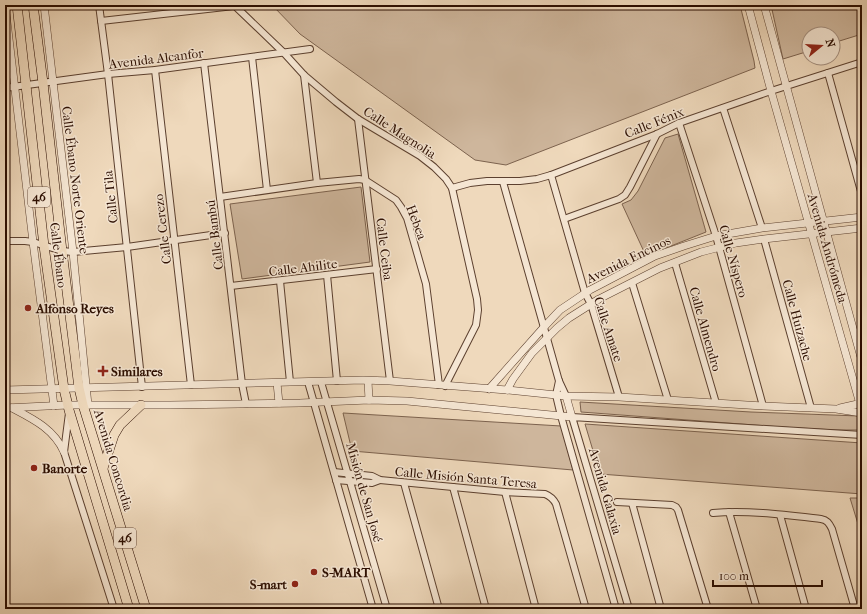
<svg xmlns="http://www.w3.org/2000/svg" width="867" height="614" viewBox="0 0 867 614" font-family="'IM FELL French Canon',serif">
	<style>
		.green { fill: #ceb69c; stroke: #7c624e }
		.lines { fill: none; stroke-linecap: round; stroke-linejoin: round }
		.minor-casing { stroke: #5c402f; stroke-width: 8 }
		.tertiary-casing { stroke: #5c402f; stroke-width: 8 }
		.primary-casing { stroke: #2b0d00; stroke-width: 10 }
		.minor { stroke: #f5e6d3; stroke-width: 6 }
		.tertiary { stroke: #f5e6d3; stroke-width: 7 }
		.primary { stroke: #efd9bc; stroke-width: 9 }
		.poi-dot { fill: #8f2418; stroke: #f5e6d3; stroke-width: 1.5 }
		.labels { text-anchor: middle; stroke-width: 3; stroke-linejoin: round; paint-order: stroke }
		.shield { fill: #f5e6d3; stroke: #684e3f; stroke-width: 1 }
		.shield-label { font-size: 12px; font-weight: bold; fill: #2b0d00 }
		.street-label { font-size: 13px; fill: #2b0d00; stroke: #f5e6d3 }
		.poi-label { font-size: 13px; font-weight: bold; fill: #2b0d00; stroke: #f5e6d3; text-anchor: start }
	</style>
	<rect width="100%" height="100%" fill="#efd9bc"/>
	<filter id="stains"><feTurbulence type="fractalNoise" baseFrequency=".005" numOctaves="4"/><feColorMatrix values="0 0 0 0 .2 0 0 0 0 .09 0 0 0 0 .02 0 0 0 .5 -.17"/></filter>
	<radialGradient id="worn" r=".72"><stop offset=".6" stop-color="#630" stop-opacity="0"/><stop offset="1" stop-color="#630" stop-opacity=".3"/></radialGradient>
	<g class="green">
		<polygon points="272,5 740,5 754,61 755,68 506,165 475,160 300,34"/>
		<polygon points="771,5 862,5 862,34 833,43 833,34 809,34 809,51 783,59"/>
		<polygon points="678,134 706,232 646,256 622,204 631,200 638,191 665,138"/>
		<polygon points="361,187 370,262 242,279 230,204"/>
		<polygon points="580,402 751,412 859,416 862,426 862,430 836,430 781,427 581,412"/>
		<polygon points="343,413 561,426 573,470 352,451"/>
		<polygon points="585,424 862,443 862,494 600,474"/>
		<polygon points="850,498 862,498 862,537"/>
	</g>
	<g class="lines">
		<defs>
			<g id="minor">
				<polyline points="99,5 108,74 142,387"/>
				<polyline points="234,5 284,53 304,75 336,102 358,119 420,156 434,167 446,179 452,188 477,299 478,310 476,325 445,386"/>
				<polyline points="101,21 234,6"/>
				<polyline points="252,57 267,190"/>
				<polyline points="204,63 242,384 246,404"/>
				<polyline points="155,70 191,385"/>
				<polyline points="828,73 862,195"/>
				<polyline points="304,75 317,183"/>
				<polyline points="5,88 108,74 155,70 310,49"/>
				<polyline points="723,108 762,228"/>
				<path d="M358,119C368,207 380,294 390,381"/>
				<polyline points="679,123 716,236 763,406"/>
				<polyline points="551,175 585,293 591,304 619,397"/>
				<polyline points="503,182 559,381 566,396"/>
				<polyline points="452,188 470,183 487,181 520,181 537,179 551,175 657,134 679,123 771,91 862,62"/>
				<polyline points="220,197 317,183 359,179 365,180 396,200 401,207 407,218 426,284 439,385"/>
				<polyline points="564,219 619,199 625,195 630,187 657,134"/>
				<polyline points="764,239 811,408"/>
				<polyline points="5,241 25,241 33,242 62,251 73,252 127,247 225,233"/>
				<polyline points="675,263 716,403"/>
				<polyline points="327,275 337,381"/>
				<polyline points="280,281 290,382"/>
				<polyline points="632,283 668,400"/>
				<polyline points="231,286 377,269"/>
				<polyline points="559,381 556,395 561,416 616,609"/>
				<polyline points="308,382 373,609"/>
				<polyline points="321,382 387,609"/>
				<polyline points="69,413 64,452 114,609"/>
				<path d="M334,472L372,476L380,480L505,492L545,494C550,496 553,498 556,504L586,609"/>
				<polyline points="336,480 372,483 380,480"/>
				<polyline points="404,483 439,609"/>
				<polyline points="453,487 486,609"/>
				<polyline points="505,492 536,609"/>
				<polyline points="617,502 672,505 676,507 678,510 708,609"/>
				<polyline points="632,503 661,609"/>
				<polyline points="729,512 757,609"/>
				<path d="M713,513C748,510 786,515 821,519C827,520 829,523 832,529L855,609"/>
				<polyline points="780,515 806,609"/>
				<polyline points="629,609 572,417 862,435"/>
			</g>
			<g id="tertiary">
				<polyline points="5,5 33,242 54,406"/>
				<polyline points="44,5 73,252 88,405"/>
				<polyline points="748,5 771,91 862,411"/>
				<polyline points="764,5 862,361"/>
				<polyline points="368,381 369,400"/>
				<polyline points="277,383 279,403"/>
				<polyline points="489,389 544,327 560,310 590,290 655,256 684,246 716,236 762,228 862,217"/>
				<polyline points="5,390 363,380 390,381 507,390 566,396 619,397 763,406 836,409 862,413"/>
				<polyline points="507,390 513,379 532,353 557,328 569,318 599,299 660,268 701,252 736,243 764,239 862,228"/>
				<polyline points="5,408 68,405 170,405 300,403 369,400 407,401 572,417 566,396"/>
				<path d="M12,408C33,419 54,429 64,452"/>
				<polyline points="840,408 862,403"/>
			</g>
			<g id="primary">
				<polyline points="17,5 44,246 64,389 69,410 129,609"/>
				<polyline points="33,5 43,83 62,251 79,388 83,405 146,609"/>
				<polyline points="103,468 114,435 120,425 141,405"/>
			</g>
		</defs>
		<use href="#minor" class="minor-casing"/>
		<use href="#tertiary" class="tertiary-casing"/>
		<use href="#primary" class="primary-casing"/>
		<use href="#minor" class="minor"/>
		<use href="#tertiary" class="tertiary"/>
		<use href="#primary" class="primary"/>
	</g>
	<g class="poi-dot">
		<circle cx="28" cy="308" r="4"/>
		<path d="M101 365h4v4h4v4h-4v4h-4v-4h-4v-4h4z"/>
		<circle cx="34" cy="468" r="4"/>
		<circle cx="314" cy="572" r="4"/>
		<circle cx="295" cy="584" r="4"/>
	</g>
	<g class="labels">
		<g class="shield">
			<rect x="28" y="187" width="22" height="20" rx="3"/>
			<rect x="114" y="528" width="22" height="20" rx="3"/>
		</g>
		<g class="shield-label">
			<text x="39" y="201">46</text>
			<text x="125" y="542">46</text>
		</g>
		<g class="street-label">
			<text transform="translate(156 58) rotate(-7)" y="5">Avenida Alcanfor</text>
			<text transform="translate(654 122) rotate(-22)" y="5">Calle Fénix</text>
			<text transform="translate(400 132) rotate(33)" y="5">Calle Magnolia</text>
			<text transform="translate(76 180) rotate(83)" y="5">Calle Ébano Norte Oriente</text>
			<text transform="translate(110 197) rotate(-96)" y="5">Calle Tila</text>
			<text transform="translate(417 222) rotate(69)" y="5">Hebea</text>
			<text transform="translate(162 229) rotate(-97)" y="5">Calle Cerezo</text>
			<text transform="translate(214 235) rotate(-97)" y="5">Calle Bambú</text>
			<text transform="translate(828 248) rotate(74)" y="5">Avenida Andrómeda</text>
			<text transform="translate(385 249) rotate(83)" y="5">Calle Ceiba</text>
			<text transform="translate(59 255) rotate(83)" y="5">Calle Ébano</text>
			<text transform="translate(628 259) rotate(-26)" y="5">Avenida Encinos</text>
			<text transform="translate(734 261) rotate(74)" y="5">Calle Níspero</text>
			<text transform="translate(303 267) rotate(-7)" y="5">Calle Ahilite</text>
			<text transform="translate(798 320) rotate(75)" y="5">Calle Huizache</text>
			<text transform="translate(609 329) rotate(72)" y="5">Calle Amate</text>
			<text transform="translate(706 329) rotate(74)" y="5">Calle Almendro</text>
			<text transform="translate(114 460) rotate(73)" y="5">Avenida Concordia</text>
			<text transform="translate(466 477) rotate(5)" y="5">Calle Misión Santa Teresa</text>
			<text transform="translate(606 491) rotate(74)" y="5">Avenida Galaxia</text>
			<text transform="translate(365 492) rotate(74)" y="5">Misión de San José</text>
		</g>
		<g class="poi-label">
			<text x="36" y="313">Alfonso Reyes</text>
			<text x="111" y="376">Similares</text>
			<text x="42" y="473">Banorte</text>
			<text x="322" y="577">S-MART</text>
			<text x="287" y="589" text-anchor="end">S-mart</text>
		</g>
	</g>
	<rect width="867" height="614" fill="none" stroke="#efd9bc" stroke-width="20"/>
	<rect x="6" y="6" width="855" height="602" fill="none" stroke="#2b0d00" stroke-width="2"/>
	<rect x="10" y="10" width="847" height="594" fill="none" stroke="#2b0d00"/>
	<g transform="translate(821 46) rotate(72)"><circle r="19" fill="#f5e6d3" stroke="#a48f7f"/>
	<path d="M0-3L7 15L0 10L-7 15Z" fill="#8f2418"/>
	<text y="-6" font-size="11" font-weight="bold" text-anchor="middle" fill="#2b0d00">N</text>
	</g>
	<path d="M713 580v6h109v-6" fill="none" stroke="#2b0d00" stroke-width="2"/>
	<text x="719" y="580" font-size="12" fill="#2b0d00" stroke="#f5e6d3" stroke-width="3" paint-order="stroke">100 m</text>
	<rect width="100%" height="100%" filter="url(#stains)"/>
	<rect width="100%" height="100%" fill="url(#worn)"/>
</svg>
